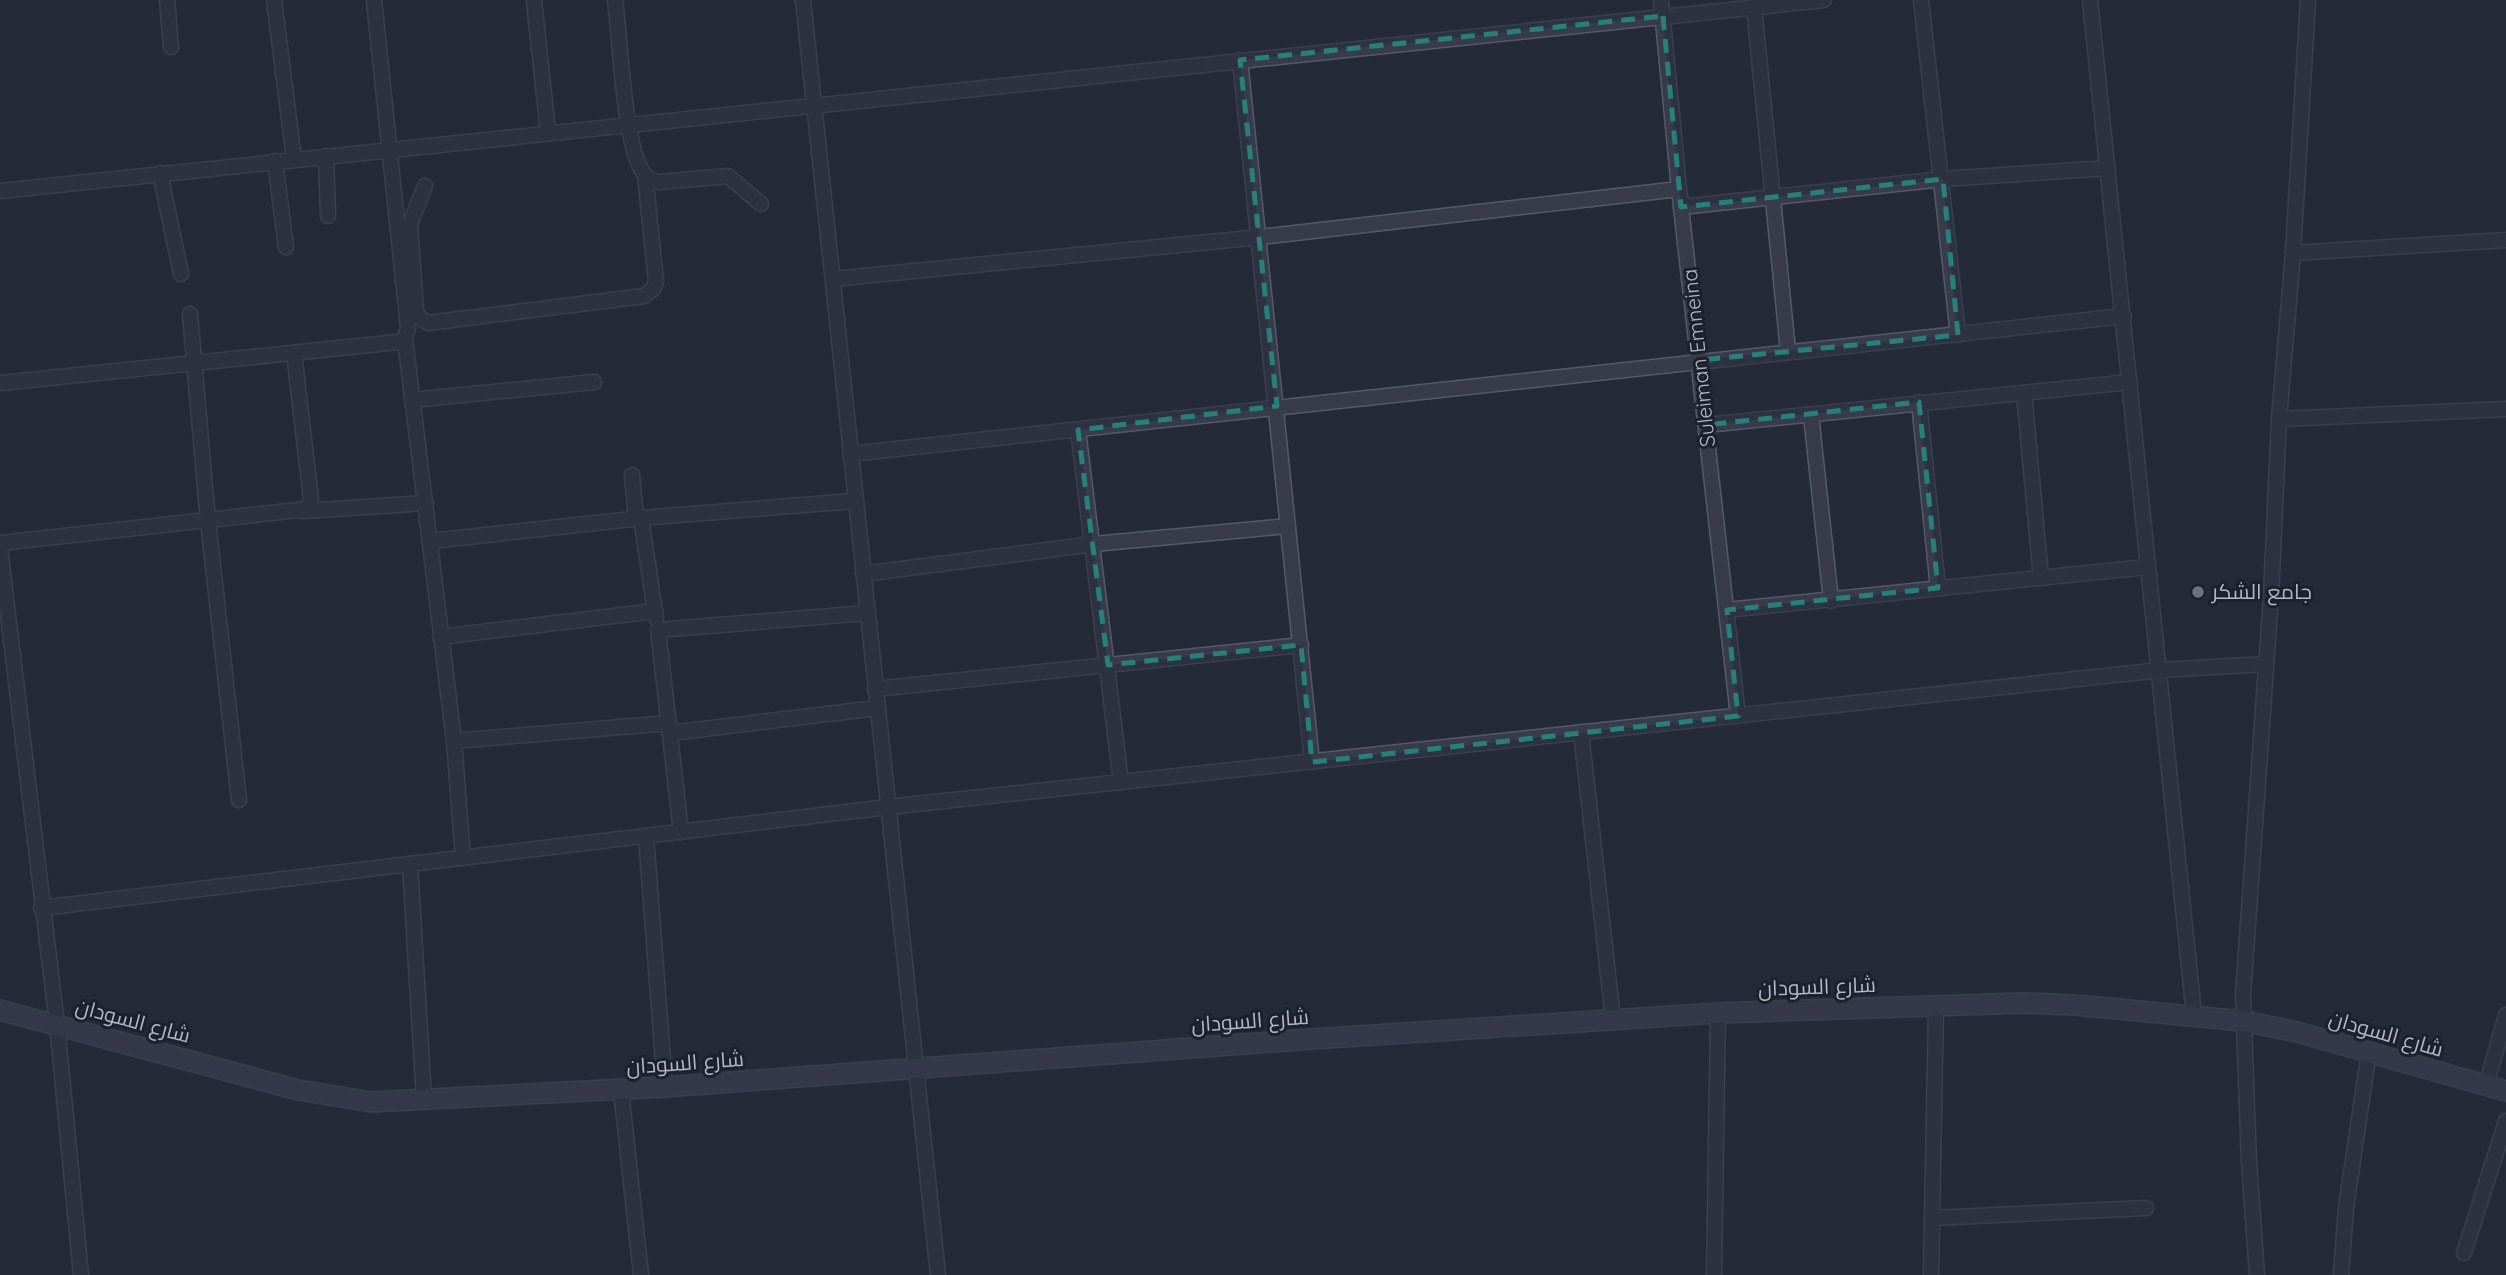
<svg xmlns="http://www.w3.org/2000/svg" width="2506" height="1275" viewBox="0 0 2506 1275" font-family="Quicksand,Cairo,sans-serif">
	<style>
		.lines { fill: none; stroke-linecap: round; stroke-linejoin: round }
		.minor-casing { stroke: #565a68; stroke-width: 17 }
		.secondary-casing { stroke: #565a68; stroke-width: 22 }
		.minor { stroke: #383c4a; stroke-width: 14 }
		.secondary { stroke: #474b5c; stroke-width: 19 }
		.marked { fill: none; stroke: #28807b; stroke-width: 5; stroke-dasharray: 14 9; stroke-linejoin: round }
		.worship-dot { fill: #6b7280; stroke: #1d212e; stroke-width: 2.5 }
		.labels { text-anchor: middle; stroke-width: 6; stroke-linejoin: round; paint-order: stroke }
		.street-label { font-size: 21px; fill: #b4b7c5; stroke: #1d212e }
		.poi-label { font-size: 21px; fill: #b4b7c5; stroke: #1d212e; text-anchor: start }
	</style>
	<rect width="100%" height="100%" fill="#252a39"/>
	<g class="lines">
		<defs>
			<g id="minor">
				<polyline points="167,0 171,47"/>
				<polyline points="274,0 294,159"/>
				<path d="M615,0C620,39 624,137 640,167C645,177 650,181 661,182L728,176L761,204"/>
				<polyline points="803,0 938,1275"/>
				<polyline points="1661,0 1679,189 1738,716"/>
				<polyline points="1921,0 1958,335"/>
				<polyline points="2090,0 2194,1015"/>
				<polyline points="534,1 548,132"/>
				<polyline points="1754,7 1788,351"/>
				<polyline points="1240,60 1312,762"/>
				<polyline points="326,156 328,216"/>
				<polyline points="275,161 286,247"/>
				<polyline points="160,173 181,274"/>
				<polyline points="425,186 410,224 416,311 419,317 428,323 644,296 653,289 656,281 645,175"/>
				<polyline points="0,191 1824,0"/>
				<polyline points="1681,207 1943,179 2108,168"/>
				<polyline points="2293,253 2506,240"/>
				<polyline points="833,279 1260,237 1679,189"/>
				<polyline points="190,314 208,521 239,800"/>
				<polyline points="405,339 454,741 463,858"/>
				<polyline points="0,383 398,342 405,339 408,328 374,0"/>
				<polyline points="2024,393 2041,578"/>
				<polyline points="412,400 594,382"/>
				<polyline points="1919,402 1938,588"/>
				<polyline points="1811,415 1831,601"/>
				<polyline points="2279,419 2506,409"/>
				<polyline points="1706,425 2130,382"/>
				<polyline points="1078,430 1121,782"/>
				<polyline points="850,454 2124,316"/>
				<polyline points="632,475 636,519"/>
				<polyline points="303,511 426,503"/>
				<polyline points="641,518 656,618"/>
				<polyline points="431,541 641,518 854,501"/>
				<polyline points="0,543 307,509 311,499 294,353"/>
				<polyline points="0,548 57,1024 81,1275"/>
				<polyline points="863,574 1094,544 1288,526"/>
				<polyline points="1727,610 2147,567"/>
				<polyline points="440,637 655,611"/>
				<polyline points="875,689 1301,645"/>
				<polyline points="1581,732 1613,1019"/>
				<polyline points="670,733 877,708"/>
				<polyline points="454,741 669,723"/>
				<polyline points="681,832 658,630 867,613"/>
				<polyline points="646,836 665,1087"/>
				<polyline points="410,864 424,1099"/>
				<polyline points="41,908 888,807 2161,670 2266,664"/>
				<polyline points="2486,1086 2506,1015"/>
				<polyline points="621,1090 641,1275"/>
				<polyline points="1932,1218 2146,1208"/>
				<polyline points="2464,1253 2506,1121"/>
				<polyline points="1714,1275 1718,1013"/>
				<polyline points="1931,1275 1936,1005"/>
				<polyline points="2257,1275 2249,1163 2243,995 2271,596 2279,419 2293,253 2308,0"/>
				<polyline points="2341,1275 2346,1207 2369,1052"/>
			</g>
			<polyline id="secondary" points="0,1010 298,1090 371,1102 665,1087 1312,1039 1718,1013 2024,1003 2075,1005 2243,1021 2297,1032 2506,1091"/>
		</defs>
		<use href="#minor" class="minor-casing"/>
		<use href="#secondary" class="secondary-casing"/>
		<use href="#minor" class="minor"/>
		<use href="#secondary" class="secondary"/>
	</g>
	<path d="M0 0H2506V1275H0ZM1663,16L1681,207L1943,179L1958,335L1700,360L1706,425L1919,402L1938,588L1727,610L1738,716L1312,762L1301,645L1108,665L1078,430L1277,406L1240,60Z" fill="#252a39" fill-opacity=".55" fill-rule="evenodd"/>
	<path class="marked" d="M1663,16L1681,207L1943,179L1958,335L1700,360L1706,425L1919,402L1938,588L1727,610L1738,716L1312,762L1301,645L1108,665L1078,430L1277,406L1240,60Z"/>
	<circle class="worship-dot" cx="2198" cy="592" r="7"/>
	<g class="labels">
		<g class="street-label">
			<text transform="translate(1699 358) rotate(-96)" y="7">Suleiman Emneina</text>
			<text transform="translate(1817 987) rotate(-2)" y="7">شارع السودان</text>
			<text transform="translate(133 1021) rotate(15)" y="7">شارع السودان</text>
			<text transform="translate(1250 1021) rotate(-4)" y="7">شارع السودان</text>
			<text transform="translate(2386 1034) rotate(16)" y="7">شارع السودان</text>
			<text transform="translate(685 1063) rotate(-4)" y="7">شارع السودان</text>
		</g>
		<g class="poi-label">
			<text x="2212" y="599">جامع الشكر</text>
		</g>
	</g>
</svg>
